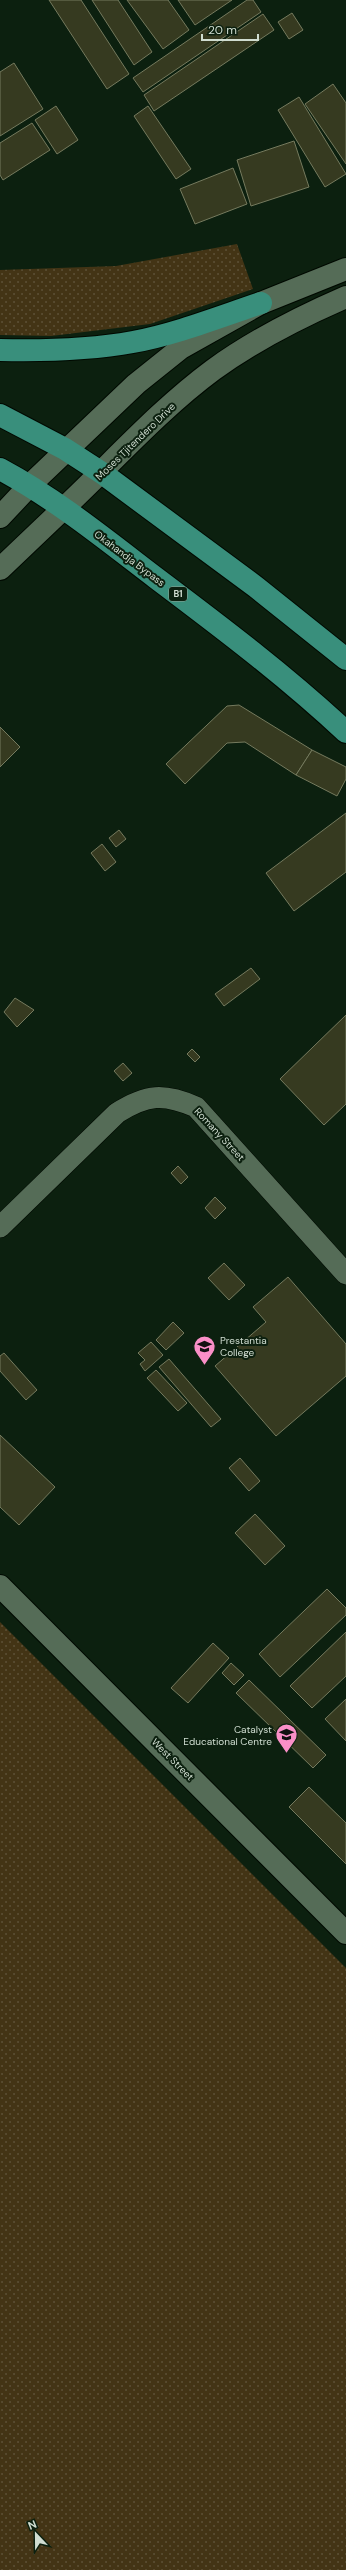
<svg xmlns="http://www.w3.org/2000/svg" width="346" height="2570" viewBox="0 0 346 2570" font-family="'DM Sans',sans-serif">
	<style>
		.grass { fill: url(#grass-dots) }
		.building { fill: #363a20; stroke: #757a5e }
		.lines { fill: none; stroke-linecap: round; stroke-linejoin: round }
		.minor-casing { stroke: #000900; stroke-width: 22 }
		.tertiary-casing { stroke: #000900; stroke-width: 24 }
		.secondary-casing { stroke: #000900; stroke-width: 24 }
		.trunk-casing { stroke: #000900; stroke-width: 24 }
		.minor { stroke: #556c57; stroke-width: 21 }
		.tertiary { stroke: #556c57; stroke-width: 22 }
		.secondary { stroke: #556c57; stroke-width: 22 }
		.trunk { stroke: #398f7c; stroke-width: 22 }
		.labels { text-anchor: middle; stroke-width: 4; stroke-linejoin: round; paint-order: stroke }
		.shield { fill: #0c200f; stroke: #95a497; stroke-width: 1 }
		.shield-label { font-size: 9px; font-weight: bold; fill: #d0ddd1 }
		.street-label { font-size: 10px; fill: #d0ddd1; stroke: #0c200f }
		.poi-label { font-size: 10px; fill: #d0ddd1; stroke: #0c200f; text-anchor: start }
	</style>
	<defs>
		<pattern id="grass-dots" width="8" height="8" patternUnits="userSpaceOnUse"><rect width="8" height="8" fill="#433415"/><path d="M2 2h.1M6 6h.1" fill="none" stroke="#5d5136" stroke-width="1.8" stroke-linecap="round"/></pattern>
	</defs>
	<rect width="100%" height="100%" fill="#0c200f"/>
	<g class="grass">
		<polygon points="237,244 253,289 150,324 51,336 0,335 0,270 116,266"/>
		<polygon points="0,1622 346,1968 346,2570 0,2570"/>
	</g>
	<g class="building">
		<polygon points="49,0 81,0 129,74 107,89"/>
		<polygon points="92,0 118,0 152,52 134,65"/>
		<polygon points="127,0 168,0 189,30 163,49"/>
		<polygon points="178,0 232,0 195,25"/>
		<polygon points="247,0 253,0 261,12 143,92 133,78"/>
		<polygon points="292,13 303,30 289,39 278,22"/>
		<polygon points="263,14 274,30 154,111 144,95"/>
		<polygon points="14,63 43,109 0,136 0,72"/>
		<polygon points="333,84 346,103 346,164 305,104"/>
		<polygon points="299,97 346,174 325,187 278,110"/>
		<polygon points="56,106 78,140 57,154 35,120"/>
		<polygon points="148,106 191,169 176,179 134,116"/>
		<polygon points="32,123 50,150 3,180 0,175 0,143"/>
		<polygon points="294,141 309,187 251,206 237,160"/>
		<polygon points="233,168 247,204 195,224 180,189"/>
		<polygon points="239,705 312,750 296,775 245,742 227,743 185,784 166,764 227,706"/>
		<polygon points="0,727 20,747 0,767"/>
		<polygon points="312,750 346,767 346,779 337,796 296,775"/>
		<polygon points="346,813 346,872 294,911 266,873"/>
		<polygon points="119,830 126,839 116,847 109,838"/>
		<polygon points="102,844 116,862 105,871 91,853"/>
		<polygon points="251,968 260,979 224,1006 215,994"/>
		<polygon points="15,998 34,1010 17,1027 4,1012"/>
		<polygon points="346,1015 346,1104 324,1125 280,1079"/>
		<polygon points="192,1049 200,1057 195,1062 187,1054"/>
		<polygon points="123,1063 132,1073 123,1081 114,1071"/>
		<polygon points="178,1166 188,1177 181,1184 171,1173"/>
		<polygon points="215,1197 226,1208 215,1219 205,1208"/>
		<polygon points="224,1263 245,1285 229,1300 208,1278"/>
		<polygon points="288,1277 346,1344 346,1376 276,1436 215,1366 266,1322 253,1307"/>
		<polygon points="173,1322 184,1333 166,1350 156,1340"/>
		<polygon points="151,1342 163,1355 145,1371 140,1364 145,1360 138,1353"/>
		<polygon points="4,1353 37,1390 26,1400 0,1371 0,1356"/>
		<polygon points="169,1359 221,1419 211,1427 159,1367"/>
		<polygon points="156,1370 187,1403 178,1411 147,1378"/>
		<polygon points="0,1435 55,1487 19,1525 0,1507"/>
		<polygon points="240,1458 260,1481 249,1491 229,1468"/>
		<polygon points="255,1514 285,1546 265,1565 235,1533"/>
		<polygon points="327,1589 346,1608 346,1615 280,1677 259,1654"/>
		<polygon points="346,1632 346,1676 312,1708 290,1686"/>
		<polygon points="213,1643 229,1658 188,1703 171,1688"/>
		<polygon points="231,1663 244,1675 234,1685 222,1673"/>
		<polygon points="249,1680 326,1755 313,1768 236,1693"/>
		<polygon points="346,1699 346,1741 325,1719"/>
		<polygon points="309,1787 346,1823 346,1864 289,1807"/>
	</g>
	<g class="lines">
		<defs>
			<path id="minor" d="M0,1227L117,1113C147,1094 164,1093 196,1107L346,1274"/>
			<g id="tertiary">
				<polyline points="0,517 30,485"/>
				<polyline points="0,569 64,508"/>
				<polyline points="0,1586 346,1933"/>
			</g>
			<g id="secondary">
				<polyline points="30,485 136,384 181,348 261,303 346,269"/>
				<path d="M64,508C113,462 159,410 213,370C254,340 300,317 346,297"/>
			</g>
			<g id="trunk">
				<path d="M0,350C45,351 89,350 133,342C176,334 219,317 261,303"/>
				<polyline points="0,415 65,449 102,473 256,587 346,659"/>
				<path d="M0,469C56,499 105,539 156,578C221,627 286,676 346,732"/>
			</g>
		</defs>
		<use href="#minor" class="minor-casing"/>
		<use href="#tertiary" class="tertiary-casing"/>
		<use href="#secondary" class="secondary-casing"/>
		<use href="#trunk" class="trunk-casing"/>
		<use href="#minor" class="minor"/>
		<use href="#tertiary" class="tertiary"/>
		<use href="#secondary" class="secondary"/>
		<use href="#trunk" class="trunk"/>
	</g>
	<defs>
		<symbol id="school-pin" viewBox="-11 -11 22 30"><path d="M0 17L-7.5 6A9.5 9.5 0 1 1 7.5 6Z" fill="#fa8fc7" stroke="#0c200f"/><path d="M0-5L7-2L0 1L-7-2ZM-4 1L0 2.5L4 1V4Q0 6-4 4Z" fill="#111"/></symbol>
	</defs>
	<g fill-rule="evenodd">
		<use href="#school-pin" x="192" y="1334" width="25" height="34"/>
		<use href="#school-pin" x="274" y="1722" width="25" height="34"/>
	</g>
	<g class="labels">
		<rect class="shield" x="169" y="587" width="18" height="14" rx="3"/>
		<g class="shield-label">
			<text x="178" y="597">B1</text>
		</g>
		<g class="street-label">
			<text transform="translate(135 441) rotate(-44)" y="4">Moses Tjitendero Drive</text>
			<text transform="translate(130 558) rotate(37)" y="4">Okahandja Bypass</text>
			<text transform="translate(220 1134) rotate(47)" y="4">Romany Street</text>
			<text transform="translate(173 1759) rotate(45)" y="4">West Street</text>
		</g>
		<g class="poi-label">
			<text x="220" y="1344">Prestantia<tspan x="220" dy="12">College</tspan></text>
			<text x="272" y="1733" text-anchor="end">Catalyst<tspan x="272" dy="12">Educational Centre</tspan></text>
		</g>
	</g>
	<g transform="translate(36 2534) rotate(338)" stroke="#0c200f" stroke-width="3" paint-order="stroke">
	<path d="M0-3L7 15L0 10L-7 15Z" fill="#d0ddd1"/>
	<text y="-6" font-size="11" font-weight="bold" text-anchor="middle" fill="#d0ddd1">N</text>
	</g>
	<path d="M202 34v6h56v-6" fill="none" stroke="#d0ddd1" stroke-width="2"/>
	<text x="208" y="34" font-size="12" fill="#d0ddd1" stroke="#0c200f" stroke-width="3" paint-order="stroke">20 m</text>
</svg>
